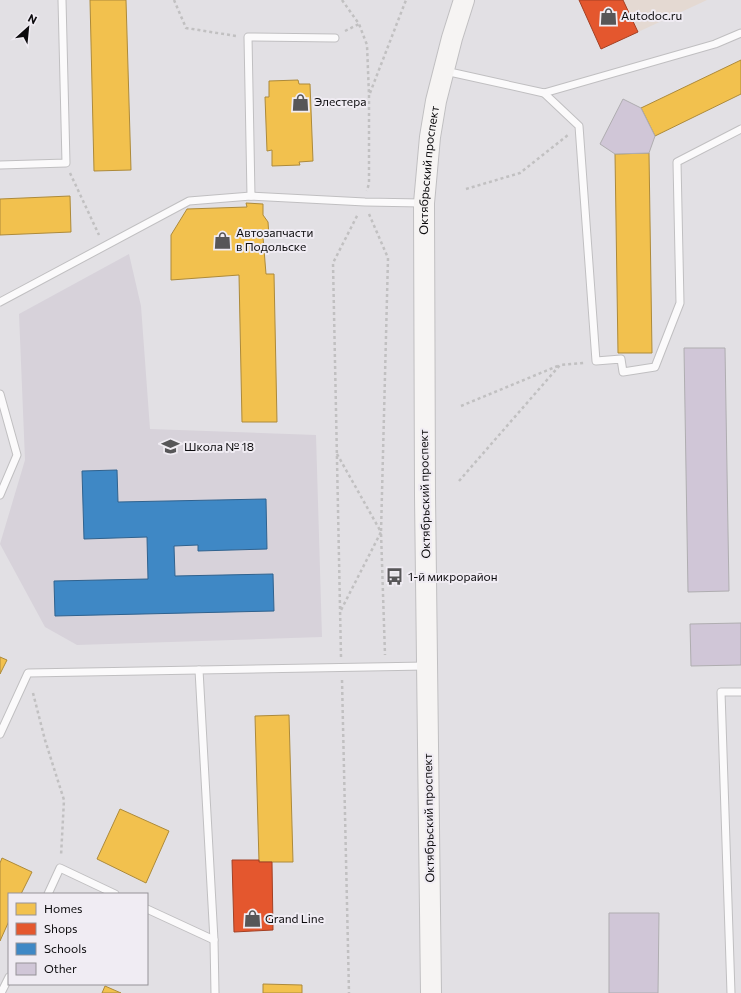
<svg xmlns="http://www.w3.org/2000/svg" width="741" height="993" viewBox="0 0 741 993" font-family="Commissioner,sans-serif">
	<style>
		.built { fill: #d7d2da }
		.industrial { fill: #e4d9d2 }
		.homes { fill: #f2c14e; stroke: #ad8a3a }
		.shops { fill: #e4572e; stroke: #a34024 }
		.schools { fill: #3f88c5; stroke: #30628e }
		.building { fill: #d0c6d7; stroke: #afadb0 }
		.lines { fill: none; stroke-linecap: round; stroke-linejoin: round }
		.lane-casing { stroke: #c0bfc1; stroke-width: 9 }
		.secondary-casing { stroke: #c0bfc1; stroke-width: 22 }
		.path { stroke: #c1c0c1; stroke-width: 2.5; stroke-dasharray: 3 3; stroke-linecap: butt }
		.lane { stroke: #fbfafb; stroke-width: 7 }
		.secondary { stroke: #f6f4f3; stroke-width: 20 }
		.labels { text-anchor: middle; stroke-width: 4; stroke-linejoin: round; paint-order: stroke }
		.poi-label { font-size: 12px; fill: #0c0b0d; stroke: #f0ecf3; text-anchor: start }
		.street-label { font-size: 12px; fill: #0c0b0d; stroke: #f0ecf3 }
	</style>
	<rect width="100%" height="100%" fill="#e2e0e4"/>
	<polygon class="built" points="129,254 141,306 150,429 316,435 322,637 77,645 45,627 0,544 25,460 19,314"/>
	<polygon class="industrial" points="623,0 707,0 638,32"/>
	<g class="homes">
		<polygon points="90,0 126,0 131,170 94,171"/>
		<polygon points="741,60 741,94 655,136 641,108"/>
		<polygon points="298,80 299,84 310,84 313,161 299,162 300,165 272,166 272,150 267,151 265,97 269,97 269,81"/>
		<polygon points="649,153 652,353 618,353 615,154"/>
		<polygon points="70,196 71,232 0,235 0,199"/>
		<polygon points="246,203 263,204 263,215 268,222 269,236 263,237 266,274 274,274 277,422 242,422 239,275 171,280 171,235 187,209 247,207"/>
		<polygon points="0,657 7,660 0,674"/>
		<polygon points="289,715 293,862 259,862 255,716"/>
		<polygon points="120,809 169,831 146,883 97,859"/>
		<polygon points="2,858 32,872 21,894 9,894 9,921 0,941 0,863"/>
		<polygon points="263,984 302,985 302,993 263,993"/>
		<polygon points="105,986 121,993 102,993"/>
	</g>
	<g class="shops">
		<polygon points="579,0 623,0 638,32 601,49"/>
		<polygon points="232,860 259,860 259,862 272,862 273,930 234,932"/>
	</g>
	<polygon class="schools" points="117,470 118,502 266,499 267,549 198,551 198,545 174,546 175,576 273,574 274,611 55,616 54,581 148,579 147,537 84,539 82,471"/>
	<g class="building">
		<polygon points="623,99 641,108 655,136 649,153 615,154 600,144"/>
		<polygon points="684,348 725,348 729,591 688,592"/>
		<polygon points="741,623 741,665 691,666 690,624"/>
		<polygon points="609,913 659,913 658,993 609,993"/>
	</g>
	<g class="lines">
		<defs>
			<g id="lane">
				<polyline points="445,71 544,93 715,44 741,33"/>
				<polyline points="544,93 579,126 596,361 621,359 623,372 655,367 680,303 677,162 741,129"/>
				<polyline points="0,165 66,163 62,0"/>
				<polyline points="251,196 248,37 335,38"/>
				<polyline points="0,302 189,201 251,196 365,202 422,203"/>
				<polyline points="0,394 17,455 0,495"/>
				<polyline points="0,734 28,673 199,670"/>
				<polyline points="48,894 60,868 115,894"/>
				<polyline points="147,909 214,940"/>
				<polyline points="1,993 9,977"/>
				<polyline points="215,993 214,940 199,670 426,666"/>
				<polyline points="731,993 721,692 741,692"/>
			</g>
			<g id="secondary">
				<path id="s1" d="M431,993L425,496L424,203L430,137L436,101L452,38L464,0"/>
			</g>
		</defs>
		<use href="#lane" class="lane-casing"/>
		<use href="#secondary" class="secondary-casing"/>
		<g class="path">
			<polyline points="174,0 186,28 236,36"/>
			<polyline points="342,0 359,24 367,45 369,95 369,183 367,191"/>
			<polyline points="345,31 359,24"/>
			<polyline points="370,93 406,0"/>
			<polyline points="70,173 99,235"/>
			<polyline points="466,189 520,173 568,135"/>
			<polyline points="369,214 388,258 381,532 385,655"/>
			<polyline points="461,406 560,365"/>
			<polyline points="337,454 381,532 340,612"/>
			<polyline points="459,481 560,365 584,363"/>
			<polyline points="341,657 333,263 358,214"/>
			<polyline points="342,680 349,993"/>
			<polyline points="33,693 45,740 64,800 61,856"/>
		</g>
		<use href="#lane" class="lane"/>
		<use href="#secondary" class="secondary"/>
	</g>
	<defs>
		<symbol id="shop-bare" viewBox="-9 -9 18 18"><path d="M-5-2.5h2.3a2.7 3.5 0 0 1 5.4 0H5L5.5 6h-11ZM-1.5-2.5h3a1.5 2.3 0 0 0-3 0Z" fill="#575658" stroke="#f0ecf3" stroke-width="2.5" paint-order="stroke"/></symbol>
		<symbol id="school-bare" viewBox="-9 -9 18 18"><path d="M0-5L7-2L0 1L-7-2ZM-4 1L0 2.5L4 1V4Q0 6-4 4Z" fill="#575658" stroke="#f0ecf3" stroke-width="2.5" paint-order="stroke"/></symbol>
		<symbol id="bus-bare" viewBox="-9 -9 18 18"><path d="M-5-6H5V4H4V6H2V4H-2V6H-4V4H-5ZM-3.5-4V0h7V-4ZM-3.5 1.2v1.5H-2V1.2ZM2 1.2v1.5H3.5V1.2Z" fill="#575658" stroke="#f0ecf3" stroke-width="2.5" paint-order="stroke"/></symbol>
	</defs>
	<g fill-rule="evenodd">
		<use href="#shop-bare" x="596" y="4" width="25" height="25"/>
		<use href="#shop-bare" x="288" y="90" width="25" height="25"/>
		<use href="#shop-bare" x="210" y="228" width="25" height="25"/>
		<use href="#school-bare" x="158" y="434" width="25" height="25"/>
		<use href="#bus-bare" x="382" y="564" width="25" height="25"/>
		<use href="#shop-bare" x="240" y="906" width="25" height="25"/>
	</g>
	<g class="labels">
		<g class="poi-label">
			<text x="621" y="20">Autodoc.ru</text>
			<text x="314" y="106">Элестера</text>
			<text x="236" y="237">Автозапчасти<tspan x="236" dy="14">в Подольске</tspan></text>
			<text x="184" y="451">Школа № 18</text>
			<text x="408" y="581">1-й микрорайон</text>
			<text x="265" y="923">Grand Line</text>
		</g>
		<g class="street-label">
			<text dy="4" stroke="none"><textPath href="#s1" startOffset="823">Октябрьский проспект</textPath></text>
			<text transform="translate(425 494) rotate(-91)" y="4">Октябрьский проспект</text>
			<text transform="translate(429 818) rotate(-91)" y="4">Октябрьский проспект</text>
		</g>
	</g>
	<rect x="8" y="893" width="140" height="92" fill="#f0ecf3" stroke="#959297"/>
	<rect x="16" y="903" width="20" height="12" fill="#f2c14e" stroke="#959297"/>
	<text x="44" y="913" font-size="12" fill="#0c0b0d">Homes</text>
	<rect x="16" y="923" width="20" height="12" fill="#e4572e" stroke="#959297"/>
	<text x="44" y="933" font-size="12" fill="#0c0b0d">Shops</text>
	<rect x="16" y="943" width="20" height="12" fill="#3f88c5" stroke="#959297"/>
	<text x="44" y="953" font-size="12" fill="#0c0b0d">Schools</text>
	<rect x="16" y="963" width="20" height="12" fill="#d0c6d7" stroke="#959297"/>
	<text x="44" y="973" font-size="12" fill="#0c0b0d">Other</text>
	<g transform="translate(28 28) rotate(27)" stroke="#f0ecf3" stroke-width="3" paint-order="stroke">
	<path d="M0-3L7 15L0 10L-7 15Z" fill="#0c0b0d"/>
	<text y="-6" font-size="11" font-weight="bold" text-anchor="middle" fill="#0c0b0d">N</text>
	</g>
</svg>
